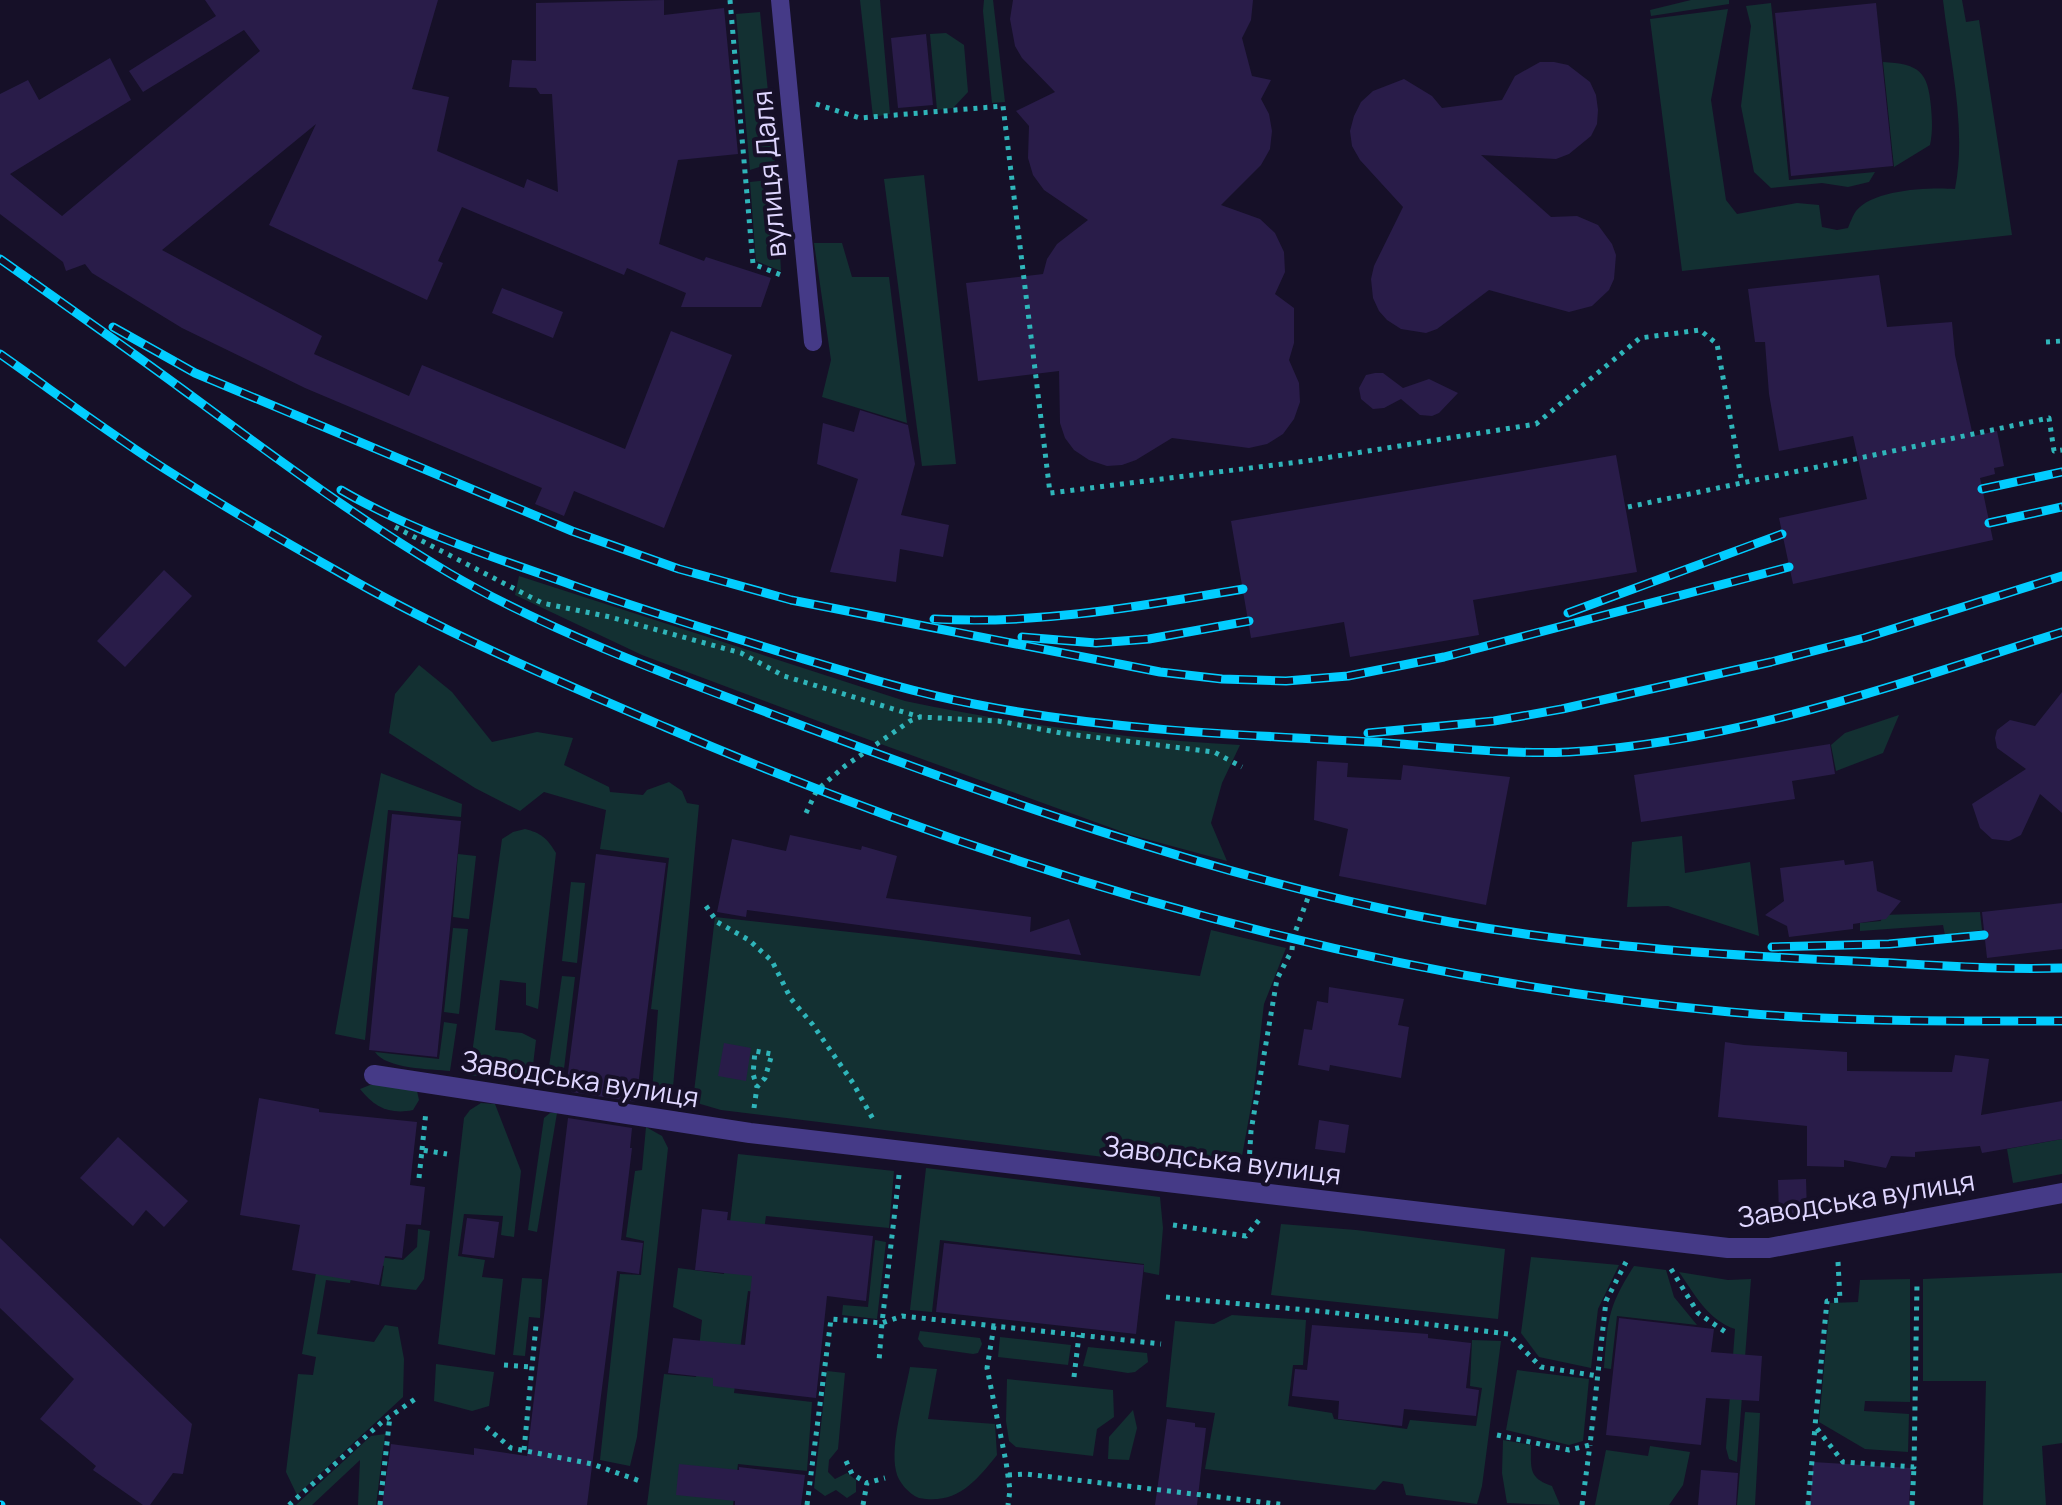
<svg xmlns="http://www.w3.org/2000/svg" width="2062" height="1505" viewBox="0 0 2062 1505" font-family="Manrope,sans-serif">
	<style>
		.green { fill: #133032 }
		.building { fill: #291c49 }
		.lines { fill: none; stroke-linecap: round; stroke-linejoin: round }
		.path { stroke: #2fb5ba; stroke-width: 5; stroke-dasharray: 4 6; stroke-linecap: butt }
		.service { stroke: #453a87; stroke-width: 18 }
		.minor { stroke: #453a87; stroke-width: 20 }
		.rail-casing { stroke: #02cdff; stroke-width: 9 }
		.rail { stroke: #161028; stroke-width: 6; stroke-dasharray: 18; stroke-linecap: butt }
		.labels { text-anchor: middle; stroke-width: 8; stroke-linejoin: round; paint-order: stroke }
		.street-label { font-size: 28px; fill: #dfd6ff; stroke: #161028 }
	</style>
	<rect width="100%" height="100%" fill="#161028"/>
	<g class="green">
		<polygon points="860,0 880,0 890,114 873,117"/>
		<polygon points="984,0 993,0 1005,102 992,103 983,11"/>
		<polygon points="1691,0 1729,0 1729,4 1651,16 1650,10"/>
		<path d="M1943,0H1962L1966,22L1979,20L2012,235L1682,271L1650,19L1728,9L1711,100L1726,200L1737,214L1797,203L1819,205L1822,227L1837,230L1848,228C1850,223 1853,215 1856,211C1873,189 1931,187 1955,189C1967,128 1950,62 1943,0Z"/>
		<polygon points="1771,3 1789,180 1875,172 1869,182 1848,187 1822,183 1771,188 1754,172 1741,106 1751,26 1746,6"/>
		<polygon points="760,12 775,162 750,170 736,14"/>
		<polygon points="946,33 964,45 968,92 953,108 937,110 930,34"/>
		<path d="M1883,62C1919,64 1928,71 1931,107C1932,120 1933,131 1930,145L1894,167Z"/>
		<polygon points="924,175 956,464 922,466 884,179"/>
		<polygon points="776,179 781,271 756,261 750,182"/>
		<polygon points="814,243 842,243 852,277 889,277 907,423 822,397 831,360"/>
		<path d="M519,576L905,701C1015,724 1127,739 1240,745L1222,783L1211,823L1227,861L1131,835L834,727L642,655L515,595Z"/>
		<polygon points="419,665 452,692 492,742 537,732 573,738 564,765 609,787 610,792 643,795 647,790 669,782 682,791 687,803 699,805 673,1087 662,1098 652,1092 658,1010 651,1009 669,858 600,849 606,810 544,792 520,811 475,788 389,733 395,694"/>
		<polygon points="1899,715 1883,753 1836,771 1831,745 1845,733"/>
		<polygon points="381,773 462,804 461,817 388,810 365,1040 335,1034"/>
		<path d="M525,829C541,833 547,838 556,853L538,1009L526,1005V983L500,980L495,1030L522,1033L536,1040L531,1082L469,1075L502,839L513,832Z"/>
		<polygon points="1682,836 1685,873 1750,862 1759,936 1668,906 1627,907 1632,842"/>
		<polygon points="458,854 476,856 469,919 453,917"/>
		<polygon points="571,882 585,883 577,963 562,961"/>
		<polygon points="1980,912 1982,930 1945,935 1943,925 1860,931 1860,923 1881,921 1882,915"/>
		<polygon points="715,917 913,939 1200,976 1211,930 1286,948 1264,1004 1253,1096 1242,1156 1242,1174 721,1110 697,1103 694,1092"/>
		<polygon points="453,928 468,929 459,1014 444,1012"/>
		<polygon points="562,976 575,977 563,1077 548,1074"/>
		<path d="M444,1022L457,1024L450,1071C431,1069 386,1069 375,1052L439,1059Z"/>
		<path d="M370,1085H399L417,1091L419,1100L413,1110C390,1115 374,1107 360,1089Z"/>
		<polygon points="481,1103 495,1104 521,1171 514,1237 501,1235 503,1216 464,1214 458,1256 485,1260 482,1277 503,1279 495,1355 438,1344 464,1118 470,1110"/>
		<polygon points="550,1113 557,1113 537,1232 528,1230 544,1118"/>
		<polygon points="646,1127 662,1136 668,1148 637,1437 630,1466 600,1460 620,1274 641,1275 644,1241 626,1237 635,1171 642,1170"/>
		<polygon points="2062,1139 2062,1174 2013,1183 2007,1149"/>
		<polygon points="738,1154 894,1171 889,1228 766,1216 755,1292 748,1291 734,1393 812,1402 807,1471 738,1464 733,1505 647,1505 664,1374 696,1377 702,1320 673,1307 678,1268 724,1274"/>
		<polygon points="926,1168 1160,1197 1163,1228 1159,1275 1144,1272 1144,1264 940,1240 932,1312 910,1310"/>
		<polygon points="1281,1224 1356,1230 1505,1249 1498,1319 1271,1295"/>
		<polygon points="418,1229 430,1231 424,1279 416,1290 381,1286 384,1266 355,1261 350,1283 326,1280 317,1334 374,1342 385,1325 398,1327 404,1359 403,1397 297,1495 286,1472 298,1374 313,1375 316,1357 302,1354 320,1250 403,1260 417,1247"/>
		<polygon points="875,1240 886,1242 877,1319 842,1315 843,1305 868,1307"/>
		<polygon points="1531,1257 1619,1265 1598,1309 1591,1368 1539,1357 1521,1333"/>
		<path d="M1634,1266L1666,1270L1674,1297L1697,1325L1617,1316L1611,1369L1604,1368C1608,1320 1607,1308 1634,1266Z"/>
		<path d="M1679,1272L1728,1280L1751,1279L1737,1462L1729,1459L1726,1448L1735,1329C1708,1320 1695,1295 1679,1272Z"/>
		<polygon points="2062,1273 2062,1443 2042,1446 2046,1505 1983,1505 1986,1381 1923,1381 1923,1279"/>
		<polygon points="522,1278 542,1279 540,1318 529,1317 525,1356 513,1355"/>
		<polygon points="1910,1279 1910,1402 1865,1401 1864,1411 1909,1414 1908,1452 1865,1449 1819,1422 1830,1303 1858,1302 1860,1280"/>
		<polygon points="1232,1315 1306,1320 1303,1365 1293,1365 1288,1406 1332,1413 1334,1419 1407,1429 1410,1420 1476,1426 1482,1388 1470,1386 1472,1340 1501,1341 1482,1486 1477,1504 1406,1495 1403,1484 1383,1481 1375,1490 1205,1469 1215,1413 1166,1407 1175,1321 1214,1324"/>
		<polygon points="920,1331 980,1338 982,1344 978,1353 973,1354 924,1347 918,1339"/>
		<polygon points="1000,1337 1071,1345 1068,1365 998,1357"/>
		<polygon points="1088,1347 1147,1353 1148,1362 1135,1372 1128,1373 1083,1366"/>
		<polygon points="436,1364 494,1372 489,1406 472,1411 434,1401"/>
		<path d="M910,1367L937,1369L928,1419L995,1424L997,1455C975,1482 957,1505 919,1498C909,1494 898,1482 896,1471C890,1443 905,1395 910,1367Z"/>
		<polygon points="1517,1370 1589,1379 1583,1441 1569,1445 1506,1430"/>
		<polygon points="827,1371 845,1373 838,1449 829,1460 828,1472 835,1479 847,1473 856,1480 856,1492 847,1498 836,1490 825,1496 814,1488"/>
		<polygon points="1007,1379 1113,1390 1114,1417 1097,1429 1093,1456 1016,1447 1009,1441 1006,1421"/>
		<polygon points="1133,1410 1137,1428 1129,1460 1108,1459 1109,1437"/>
		<polygon points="1745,1412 1760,1413 1755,1505 1737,1505"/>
		<polygon points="385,1434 376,1505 358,1505 360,1460 312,1505 296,1505 371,1436"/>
		<path d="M1503,1440L1531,1445C1531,1468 1528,1478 1552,1486L1560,1505L1507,1503L1502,1473Z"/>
		<polygon points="1650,1446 1690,1452 1683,1485 1669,1505 1595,1505 1606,1450 1648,1456"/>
	</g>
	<g class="building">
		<polygon points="205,0 438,0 412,89 449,97 437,151 524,188 527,179 558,192 552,94 540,94 536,88 509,87 512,60 536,61 536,3 664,0 664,15 724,8 738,154 678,160 659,244 704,261 706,257 771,278 761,307 681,307 686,293 627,268 624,275 462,207 438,261 443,263 427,300 269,225 316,124 162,250 322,336 314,354 409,396 422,365 625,449 671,331 732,355 664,528 574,491 564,516 535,504 542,488 305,388 182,328 92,273 85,264 66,271 63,262 0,214 0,94 28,80 39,100 110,58 131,100 10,174 62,216 260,51 244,30 143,92 129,71 216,16"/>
		<polygon points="1013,0 1253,0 1251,20 1242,38 1252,76 1271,80 1261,99 1269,114 1272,131 1270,149 1261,165 1221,205 1260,219 1275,233 1284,252 1285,272 1275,294 1294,308 1294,343 1289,360 1299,383 1300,402 1294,419 1283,434 1267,444 1249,448 1172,438 1136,460 1122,465 1107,466 1089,460 1074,450 1065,438 1060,423 1059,371 978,381 966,283 1043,274 1047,259 1057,244 1088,220 1044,190 1033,175 1028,158 1029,126 1016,111 1055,92 1022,58 1015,46 1010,19"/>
		<polygon points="1876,3 1893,166 1791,176 1775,13"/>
		<polygon points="926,34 933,105 898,108 891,38"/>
		<polygon points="1540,62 1554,62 1568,65 1590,82 1596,95 1598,110 1597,124 1591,136 1569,154 1556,159 1481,155 1551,217 1577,216 1598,225 1612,244 1616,255 1614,279 1609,290 1592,306 1569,312 1489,290 1437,329 1426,333 1401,329 1387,320 1379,311 1373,298 1371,279 1374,266 1403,207 1360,160 1352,146 1350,131 1354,116 1361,102 1373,91 1404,79 1432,96 1442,108 1502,100 1515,76"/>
		<polygon points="1879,275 1887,327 1952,322 1955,355 1973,436 1997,431 2004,466 1994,468 1995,474 1980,478 1993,540 1793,584 1779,518 1867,499 1853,436 1779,451 1769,394 1765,342 1755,342 1748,289"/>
		<polygon points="502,288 563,312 553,338 492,313"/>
		<polygon points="1375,373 1383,373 1403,388 1429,379 1458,393 1439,413 1432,416 1420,415 1401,399 1384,408 1373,409 1361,399 1359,388 1366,375"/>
		<polygon points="860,410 908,425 915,464 901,515 949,525 943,557 900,549 896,582 830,572 858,479 817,464 823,423 854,432"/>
		<polygon points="1616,455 1637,572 1473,600 1479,635 1350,657 1344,622 1251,638 1231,521"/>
		<polygon points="164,570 192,596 125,667 97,641"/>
		<polygon points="2062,692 2062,813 2040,794 2021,835 2009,841 1992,839 1980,828 1972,804 2026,769 1997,748 1995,738 1997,730 2010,720 2035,726"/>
		<polygon points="1830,744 1835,774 1792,781 1795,799 1641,822 1634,775"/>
		<polygon points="1317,761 1348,763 1347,777 1401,780 1403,765 1510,777 1486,905 1339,876 1348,829 1314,820"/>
		<polygon points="392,814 461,821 437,1057 369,1050"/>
		<polygon points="790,835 861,850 862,846 897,856 886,898 1031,917 1030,932 1069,919 1081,955 747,910 746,917 717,912 732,839 786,851"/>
		<polygon points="596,854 666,863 636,1102 571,1092 571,1088 566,1088"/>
		<polygon points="1844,860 1845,865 1873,861 1877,891 1901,901 1886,919 1853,924 1853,929 1789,937 1787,926 1765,915 1784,901 1780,868"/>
		<polygon points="2062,903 2062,949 1987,958 1982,912"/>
		<polygon points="1329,987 1404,999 1398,1025 1409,1027 1401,1078 1330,1065 1329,1071 1298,1065 1304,1029 1312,1030 1317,1001 1328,1003"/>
		<polygon points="1725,1042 1744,1045 1847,1052 1847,1071 1952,1072 1955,1055 1989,1059 1981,1115 2062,1101 2062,1139 1982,1153 1980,1146 1915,1152 1915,1157 1891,1156 1886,1168 1844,1160 1844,1167 1807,1166 1807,1126 1718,1117"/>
		<polygon points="724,1043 751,1048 746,1081 718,1076"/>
		<polygon points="259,1098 319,1109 319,1112 417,1122 410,1185 425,1187 421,1225 406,1224 402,1258 385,1256 379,1285 292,1270 300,1225 240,1215"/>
		<polygon points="568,1118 632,1128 630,1148 632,1148 621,1240 643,1243 639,1274 617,1271 587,1505 382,1505 391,1444 474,1455 474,1448 527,1456"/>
		<polygon points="1319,1120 1349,1125 1345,1153 1315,1149"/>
		<polygon points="118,1137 188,1201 164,1227 146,1210 133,1226 80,1178"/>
		<polygon points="1806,1179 1807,1214 1779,1214 1778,1180"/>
		<polygon points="702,1209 728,1212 727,1220 873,1236 866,1301 827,1296 816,1398 713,1386 713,1378 668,1373 673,1338 745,1345 752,1276 695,1270"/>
		<polygon points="467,1218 499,1222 494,1258 462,1254"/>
		<polygon points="0,1238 192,1424 183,1474 173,1473 150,1505 143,1505 93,1470 96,1466 40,1419 74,1379 0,1308"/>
		<polygon points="944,1243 1144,1265 1136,1334 936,1312"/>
		<polygon points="1619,1318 1714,1329 1711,1352 1762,1356 1759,1401 1706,1398 1701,1445 1606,1435"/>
		<polygon points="1312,1325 1428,1334 1428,1338 1471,1343 1466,1388 1479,1390 1476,1416 1404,1409 1402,1426 1338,1419 1339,1401 1292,1396 1295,1369 1307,1370"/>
		<polygon points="1167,1419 1195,1423 1195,1427 1206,1428 1197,1505 1155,1505"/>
		<polygon points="1813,1462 1911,1468 1909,1505 1810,1505"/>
		<polygon points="679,1464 739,1470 739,1467 805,1475 801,1505 735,1505 735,1501 676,1495"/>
		<polygon points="1701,1470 1738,1473 1736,1505 1698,1505"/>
	</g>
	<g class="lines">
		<g class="path">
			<polyline points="730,0 753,264 781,275"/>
			<polyline points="816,104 860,118 1003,106 1050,493 1306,461 1536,424 1640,338 1700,330 1717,344 1742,483"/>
			<polyline points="2046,342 2062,341"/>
			<polyline points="1628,507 2049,418 2054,451 2062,450"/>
			<polyline points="395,527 542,603 610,617 741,653 784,676 920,717"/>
			<polyline points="806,813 817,790 845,766 910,721 920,717 998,721 1061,733 1214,752 1242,767"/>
			<polyline points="706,906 717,922 749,940 772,961 791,999 813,1025 853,1083 873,1119"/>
			<polyline points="754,1108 757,1087 765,1078 772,1054 755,1051 753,1074 757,1087"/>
			<polyline points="422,1150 426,1111"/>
			<polyline points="1249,1164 1251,1131 1277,979 1292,950 1293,938 1312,887"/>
			<polyline points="899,1175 882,1323 902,1316 1161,1344"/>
			<polyline points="419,1178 422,1150 447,1154"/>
			<polyline points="1173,1225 1246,1236 1259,1220"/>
			<polyline points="1838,1262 1840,1300 1827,1301 1815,1426 1843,1462 1914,1467 1917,1282"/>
			<polyline points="1671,1269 1698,1313 1727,1333"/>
			<polyline points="1166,1297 1328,1312 1508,1334 1541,1367 1598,1376"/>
			<polyline points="994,1326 987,1368 1006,1462 1010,1490 1008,1505"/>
			<polyline points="504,1365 532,1367"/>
			<polyline points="1074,1377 1079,1335"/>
			<polyline points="486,1427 511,1448 592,1464 640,1481"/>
			<polyline points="1497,1435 1569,1450 1590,1445 1606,1301 1626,1262"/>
			<polyline points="524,1450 536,1325"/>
			<polyline points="846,1461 852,1474 867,1483"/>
			<polyline points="1008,1475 1026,1474 1286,1505"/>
			<polyline points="289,1505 382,1422 418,1397"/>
			<polyline points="380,1505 390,1416"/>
			<polyline points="807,1505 831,1319 882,1323 879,1361"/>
			<polyline points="863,1505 867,1483 885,1478"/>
			<polyline points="1582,1505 1590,1445"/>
			<polyline points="1808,1505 1815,1427"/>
			<polyline points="1912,1505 1914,1467"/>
		</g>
		<polyline class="service" points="780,0 813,342"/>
		<polyline class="minor" points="374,1075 750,1133 1728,1248 1769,1248 2062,1193"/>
		<defs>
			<g id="rail">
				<path d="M0,259C61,302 122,345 182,389C269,453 356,518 449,573C560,638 698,686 819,732C1003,801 1191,867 1384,909C1544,944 1708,955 1872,962C1935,965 1999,970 2062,968"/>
				<polyline points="113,327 195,373 572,531 679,569 791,600 1160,672 1222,679 1286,681 1348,676 1444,657 1789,567"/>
				<path d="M0,354C57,394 114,437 173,474C226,508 280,539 335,570C440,631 553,679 665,727C1003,872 1362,978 1730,1012C1840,1022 1951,1021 2062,1021"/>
				<polyline points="1982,489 2062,472"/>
				<path d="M341,490C413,532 494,557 572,585C642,610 713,631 784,653C847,672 910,692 974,704C1105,730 1240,735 1373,742C1438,746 1504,755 1569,752C1739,742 1901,683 2062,632"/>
				<polyline points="1989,523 2062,507"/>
				<polyline points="1568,613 1782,534"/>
				<path d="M934,619C1038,625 1141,606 1243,589"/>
				<polyline points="1022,637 1096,643 1149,639 1249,621"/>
				<polyline points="1368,733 1494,721 1562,709 1771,662 1864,638 2062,576"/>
				<polyline points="1772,947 1889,944 1984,935"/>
				<polyline points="0,1505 1,1505"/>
			</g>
		</defs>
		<use href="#rail" class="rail-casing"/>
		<use href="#rail" class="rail"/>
	</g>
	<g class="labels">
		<g class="street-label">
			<text transform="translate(769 174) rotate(-95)" y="10">вулиця Даля</text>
			<text transform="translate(580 1079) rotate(9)" y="10">Заводська вулиця</text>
			<text transform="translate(1222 1160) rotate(7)" y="10">Заводська вулиця</text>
			<text transform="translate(1856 1199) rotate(-9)" y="10">Заводська вулиця</text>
		</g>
	</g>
</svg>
